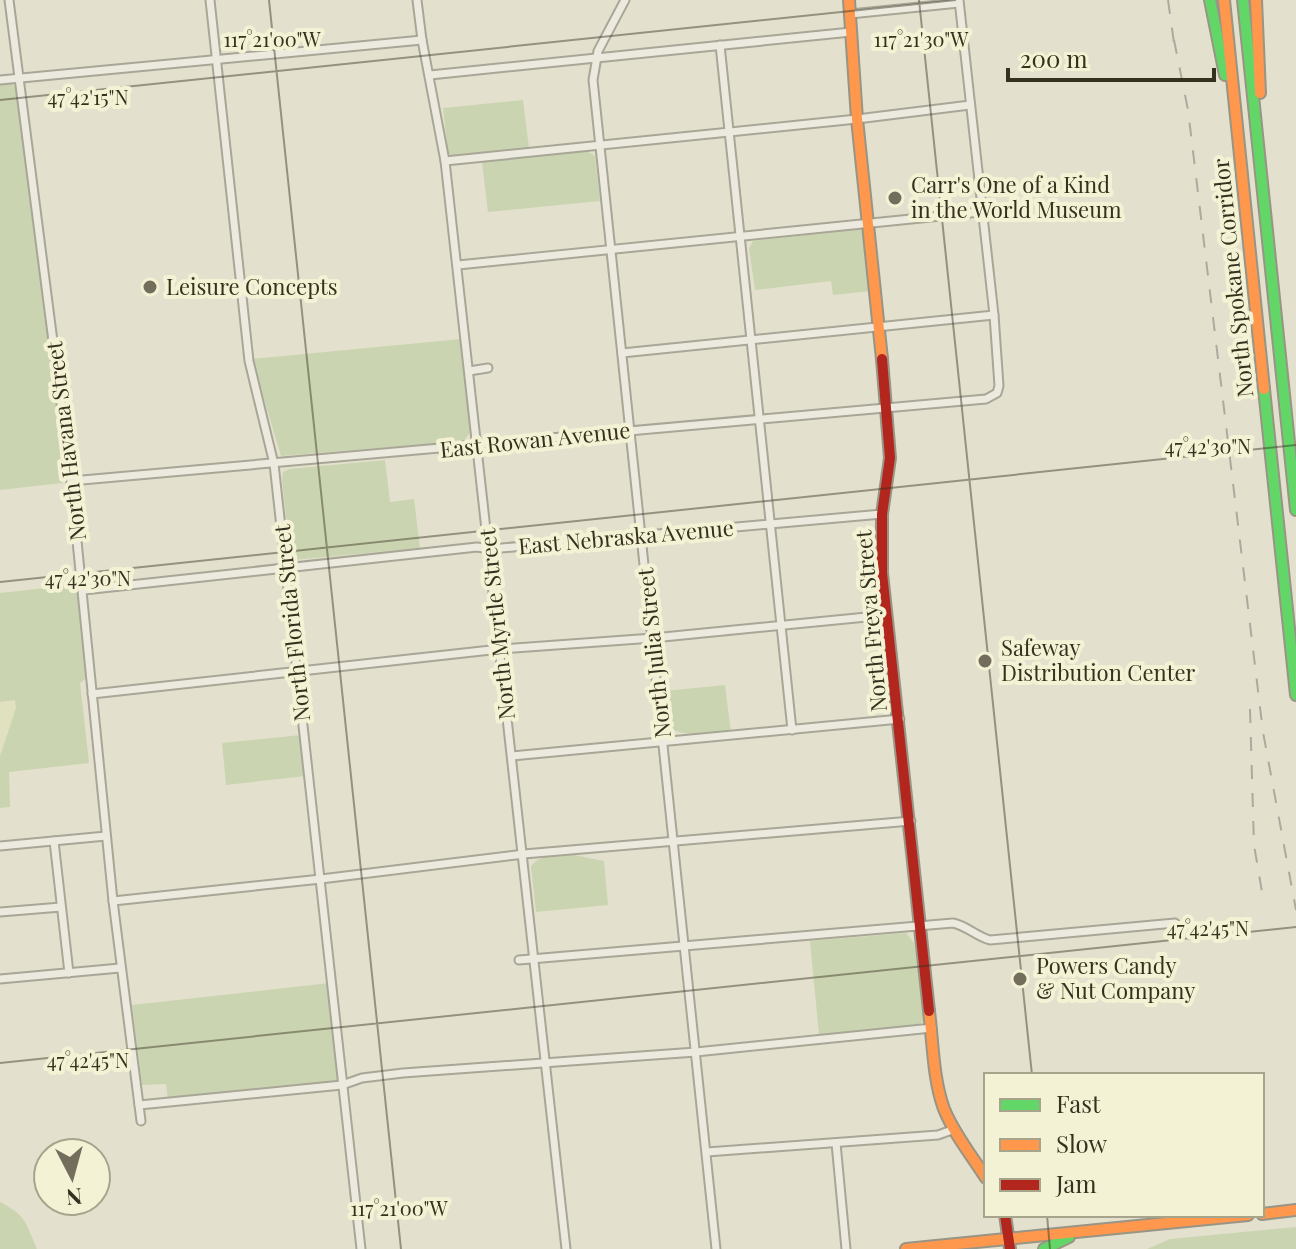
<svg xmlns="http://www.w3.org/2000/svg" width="1296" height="1249" viewBox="0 0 1296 1249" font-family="'Playfair Display',serif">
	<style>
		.farmland { fill: #e0e1bf }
		.green { fill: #cbd4b0 }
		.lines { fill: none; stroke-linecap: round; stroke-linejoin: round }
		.street-casing { stroke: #a8a696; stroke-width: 11 }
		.fast-casing { stroke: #989586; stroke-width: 14 }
		.slow-casing { stroke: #989586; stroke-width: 14 }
		.jam-casing { stroke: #989586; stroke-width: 14 }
		.street { stroke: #eceadf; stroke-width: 7 }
		.fast { stroke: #63d668; stroke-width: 10 }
		.slow { stroke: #ff974d; stroke-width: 10 }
		.jam { stroke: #b3261e; stroke-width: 10 }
		.rail { stroke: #abaa9f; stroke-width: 2; stroke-dasharray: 14 14; stroke-linecap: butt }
		.ticks { fill: none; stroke: #36301f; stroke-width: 2; stroke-opacity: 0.45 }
		.poi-dot { fill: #736e5c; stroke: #f3f2d4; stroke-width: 3 }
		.labels { text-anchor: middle; stroke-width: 8; stroke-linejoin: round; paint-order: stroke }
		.poi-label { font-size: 22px; fill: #36301f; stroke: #f3f2d4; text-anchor: start }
		.street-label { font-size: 22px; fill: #36301f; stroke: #f3f2d4 }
		.ticks-label { font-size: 20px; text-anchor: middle; fill: #36301f; stroke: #f3f2d4; stroke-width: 8; stroke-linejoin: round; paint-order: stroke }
	</style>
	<rect width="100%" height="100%" fill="#e3e1cd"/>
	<polygon class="farmland" points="15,700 16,708 0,756 0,702"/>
	<g class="green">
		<polygon points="12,84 20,92 67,476 62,483 0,490 0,85"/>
		<polygon points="523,100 529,148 453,156 448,153 443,108"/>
		<polygon points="587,151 595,156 600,201 488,212 482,162"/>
		<polygon points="859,229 865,234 872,291 833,295 831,281 755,290 749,248 753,241"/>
		<polygon points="461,339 471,431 464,441 281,456 252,359"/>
		<polygon points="385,460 390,502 414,499 420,548 293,560 290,555 282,480 283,472 289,469"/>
		<polygon points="73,585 79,590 90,675 80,683 89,763 9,772 10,807 0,808 0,756 16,708 15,700 0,702 0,593"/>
		<path d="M725,685L731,733C717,733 674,739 668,724C664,715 665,701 664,691Z"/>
		<polygon points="301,735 306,776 226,785 222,743"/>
		<path d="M574,855L604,861L608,905L536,912L531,867C539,853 559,856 574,855Z"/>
		<polygon points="906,933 914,943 926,1018 919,1025 819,1035 810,941"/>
		<polygon points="329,983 340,1078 338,1081 168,1099 166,1084 142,1085 132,1005"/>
		<path d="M0,1202C27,1216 25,1222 37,1249H0Z"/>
		<polygon points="1296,1227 1296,1249 1147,1249 1170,1239"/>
	</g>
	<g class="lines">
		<defs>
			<g id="street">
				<polyline points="9,0 71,481 113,901 141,1121"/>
				<polyline points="210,0 249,361 274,464 361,1249"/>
				<polyline points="417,0 422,40 445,161 566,1249"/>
				<polyline points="625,0 598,51 593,80 716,1249"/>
				<polyline points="850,14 959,3"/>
				<polyline points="720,45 792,730"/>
				<polyline points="430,75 851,32"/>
				<polyline points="0,80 422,40"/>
				<polyline points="445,161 857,119 970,105"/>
				<polyline points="458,265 980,212"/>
				<polyline points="622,353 994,315"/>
				<polyline points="469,371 488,368"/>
				<polyline points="71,481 986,399 997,393 999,386 994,315 959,0"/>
				<polyline points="84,590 477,547 490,549 882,514"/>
				<polyline points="92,694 500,649 653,638 887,615"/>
				<polyline points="512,756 900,719"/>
				<polyline points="54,841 69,973"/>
				<polyline points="0,846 106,836"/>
				<polyline points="113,901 321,879 524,854 911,821"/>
				<polyline points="0,912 61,907"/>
				<path d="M519,960L953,923C967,926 976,936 990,940L1175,923"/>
				<polyline points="0,979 120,968"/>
				<polyline points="139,1105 342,1085 362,1078 403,1073 696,1052 932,1028"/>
				<polyline points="836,1143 846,1249"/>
				<polyline points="707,1152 938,1135 952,1130"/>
			</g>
			<g id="fast">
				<polyline points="1210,0 1225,75"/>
				<polyline points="1243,0 1296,510"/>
				<polyline points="1264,389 1296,695"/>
				<polyline points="1044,1249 1069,1237"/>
			</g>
			<g id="slow">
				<polyline points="849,0 857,119 882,359"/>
				<polyline points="1224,0 1264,389"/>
				<polyline points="1256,0 1260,93"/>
				<path d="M929,1011C933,1043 933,1079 944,1109C954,1134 972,1156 986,1178"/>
				<polyline points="1262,1214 1296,1210"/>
				<polyline points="906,1249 1248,1215"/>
			</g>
			<g id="jam">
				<polyline points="882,359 890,458 882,514 882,573 929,1011"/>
				<polyline points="1005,1215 1010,1249"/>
			</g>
		</defs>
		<use href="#street" class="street-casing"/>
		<use href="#fast" class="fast-casing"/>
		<use href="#slow" class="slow-casing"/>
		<use href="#jam" class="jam-casing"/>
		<use href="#street" class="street"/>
		<use href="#fast" class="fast"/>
		<use href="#slow" class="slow"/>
		<use href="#jam" class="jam"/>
		<g class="rail">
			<polyline points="1168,0 1175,50"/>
			<polyline points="1174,40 1188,110 1263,732 1296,910"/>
			<polyline points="1250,709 1254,845 1262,892"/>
		</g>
	</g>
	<path class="ticks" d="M269,0L401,1249M919,0L1032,1075M0,100L956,0M0,582L1296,445M0,1063L1296,927M1047,1215L1050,1249"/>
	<g class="poi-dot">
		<circle cx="895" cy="198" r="8"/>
		<circle cx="150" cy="287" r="8"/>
		<circle cx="985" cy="661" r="8"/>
		<circle cx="1020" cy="979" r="8"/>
	</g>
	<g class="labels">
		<g class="poi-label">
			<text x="911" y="193">Carr's One of a Kind<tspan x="911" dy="25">in the World Museum</tspan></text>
			<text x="166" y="295">Leisure Concepts</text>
			<text x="1001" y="656">Safeway<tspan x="1001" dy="25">Distribution Center</tspan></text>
			<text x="1036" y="974">Powers Candy<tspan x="1036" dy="25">&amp; Nut Company</tspan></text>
		</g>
		<g class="street-label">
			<text transform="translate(1233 278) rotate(-96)" y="8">North Spokane Corridor</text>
			<text transform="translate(535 440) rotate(-6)" y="8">East Rowan Avenue</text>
			<text transform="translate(66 441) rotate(-97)" y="8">North Havana Street</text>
			<text transform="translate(626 537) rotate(-5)" y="8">East Nebraska Avenue</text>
			<text transform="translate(871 621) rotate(-95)" y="8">North Freya Street</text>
			<text transform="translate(292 623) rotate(-96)" y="8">North Florida Street</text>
			<text transform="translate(497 624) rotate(-96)" y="8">North Myrtle Street</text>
			<text transform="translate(654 653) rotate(-96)" y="8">North Julia Street</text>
		</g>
	</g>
	<g class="ticks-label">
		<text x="272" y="47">117°21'00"W</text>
		<text x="921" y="47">117°21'30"W</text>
		<text x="88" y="105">47°42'15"N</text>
		<text x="1208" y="454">47°42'30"N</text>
		<text x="88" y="586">47°42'30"N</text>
		<text x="1208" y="936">47°42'45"N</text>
		<text x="88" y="1068">47°42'45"N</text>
		<text x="399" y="1216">117°21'00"W</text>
	</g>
	<rect x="984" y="1073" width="280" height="144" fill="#f3f2d4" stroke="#a7a48c" stroke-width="2"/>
	<rect x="1000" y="1099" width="40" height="12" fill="#63d668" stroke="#a7a48c" stroke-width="2"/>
	<text x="1056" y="1113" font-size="24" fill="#36301f">Fast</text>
	<rect x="1000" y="1139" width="40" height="12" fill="#ff974d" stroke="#a7a48c" stroke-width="2"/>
	<text x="1056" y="1153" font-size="24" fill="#36301f">Slow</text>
	<rect x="1000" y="1179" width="40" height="12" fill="#b3261e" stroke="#a7a48c" stroke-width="2"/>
	<text x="1056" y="1193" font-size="24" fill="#36301f">Jam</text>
	<g transform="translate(72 1177) rotate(174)"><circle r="38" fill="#f3f2d4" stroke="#a7a48c" stroke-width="2"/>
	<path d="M0-6L14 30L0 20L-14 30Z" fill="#736e5c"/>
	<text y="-12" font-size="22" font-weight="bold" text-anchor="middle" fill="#36301f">N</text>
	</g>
	<path d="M1008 68v12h206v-12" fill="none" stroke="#36301f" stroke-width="4"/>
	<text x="1020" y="68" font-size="24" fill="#36301f" stroke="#f3f2d4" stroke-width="6" paint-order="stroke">200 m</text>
</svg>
